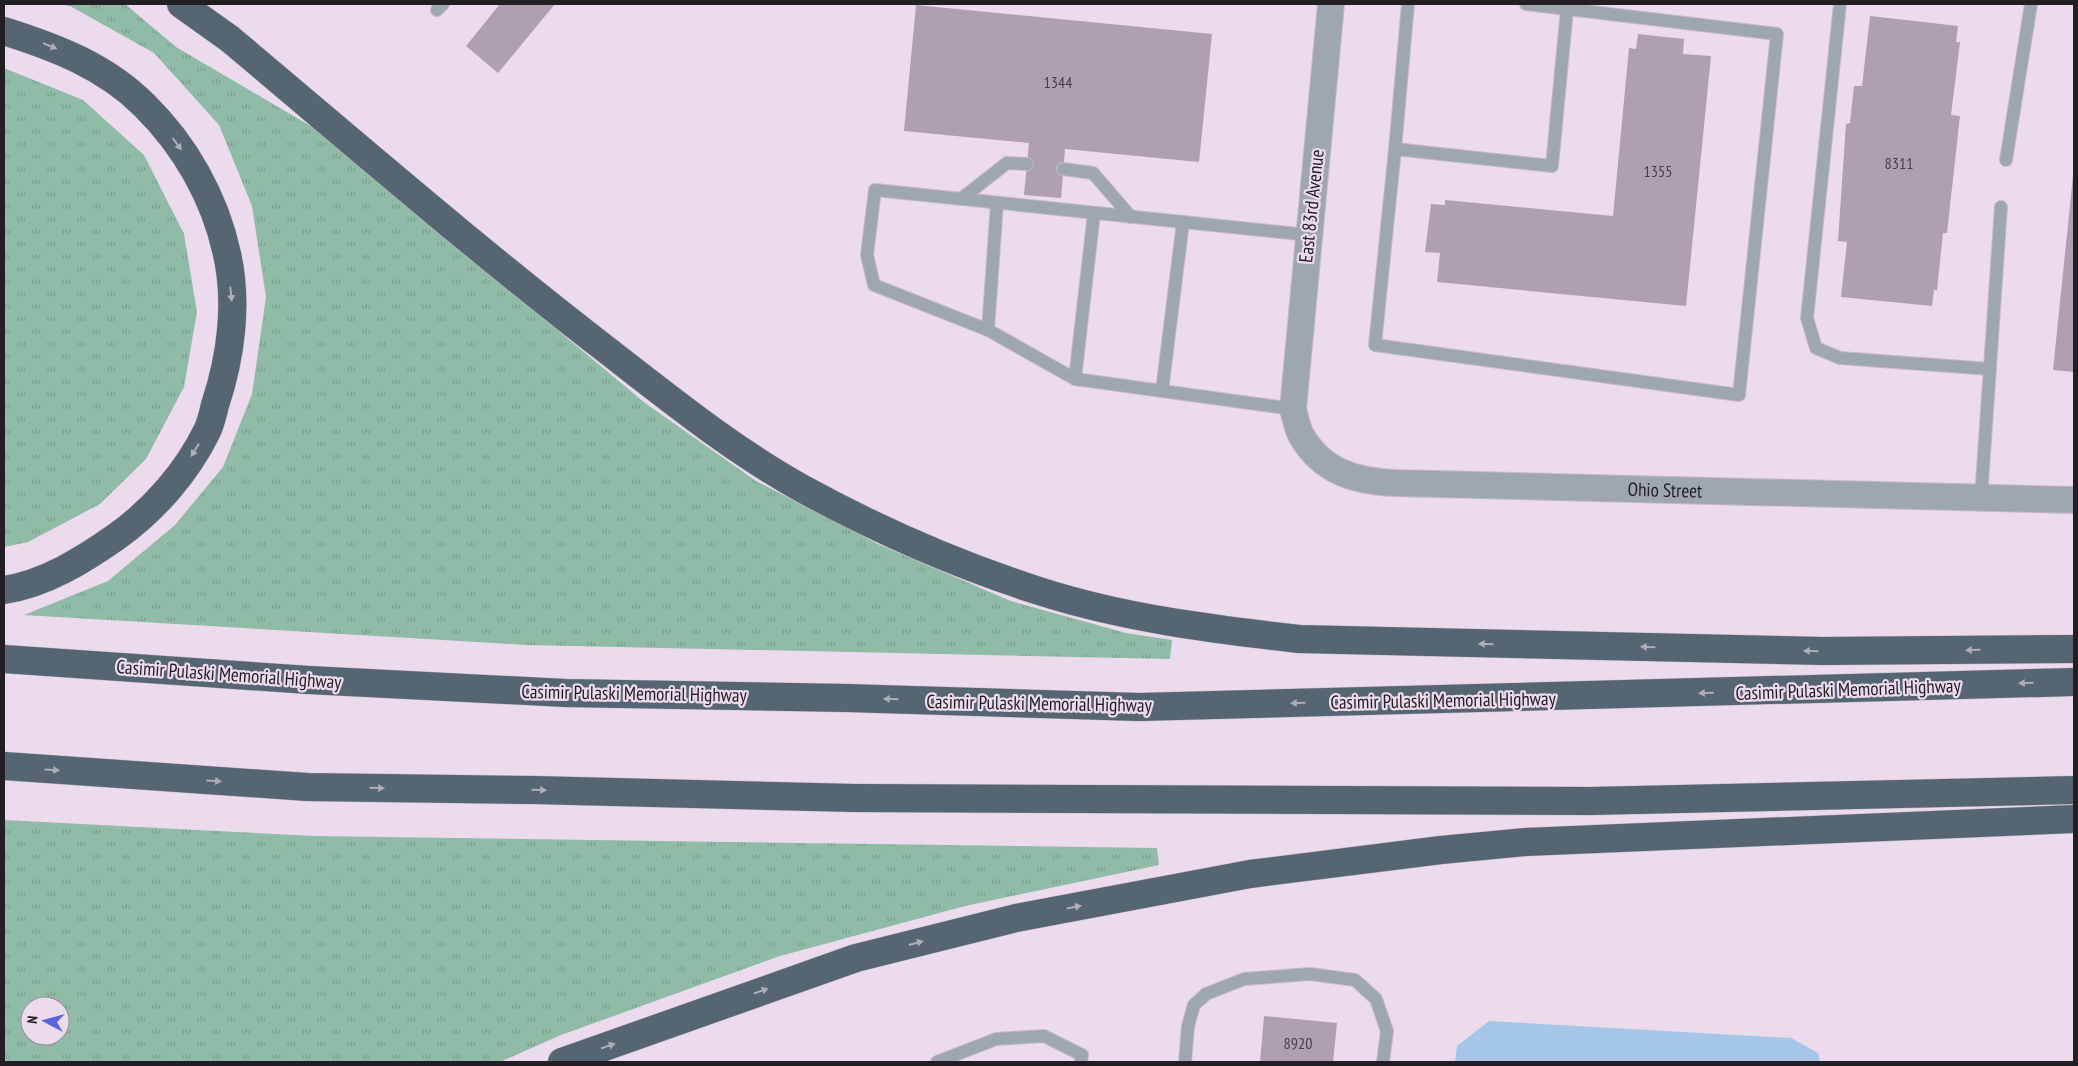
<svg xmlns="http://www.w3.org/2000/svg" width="2078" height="1066" font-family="'PT Sans Narrow',sans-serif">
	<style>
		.grass { fill: url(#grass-tufts); fill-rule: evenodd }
		.water { fill: #a5c6e7 }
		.building { fill: #afa0b0 }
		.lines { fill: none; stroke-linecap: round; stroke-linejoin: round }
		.service-casing { stroke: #c7b9c8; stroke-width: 14 }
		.minor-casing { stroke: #c7b9c8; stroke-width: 28 }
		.motorway-casing { stroke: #c7b9c8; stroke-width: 29 }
		.service { stroke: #9fa7ae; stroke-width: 12 }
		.minor { stroke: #9fa7ae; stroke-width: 26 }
		.motorway { stroke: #556572; stroke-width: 28 }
		.oneway { fill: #afacbb }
		.labels { text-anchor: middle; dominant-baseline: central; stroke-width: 4.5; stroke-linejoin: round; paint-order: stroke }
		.number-label { font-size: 16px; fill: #463e47 }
		.street-label { font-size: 19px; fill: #231d24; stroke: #ebdbec }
	</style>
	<defs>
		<pattern id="grass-tufts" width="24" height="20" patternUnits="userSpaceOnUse" patternTransform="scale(1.25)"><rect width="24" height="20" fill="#90bba7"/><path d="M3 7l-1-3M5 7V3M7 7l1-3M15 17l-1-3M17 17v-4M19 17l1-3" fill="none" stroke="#7ca090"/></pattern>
	</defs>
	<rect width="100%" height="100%" fill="#ebdbec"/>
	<g class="grass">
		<polygon points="59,4 125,4 176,47 319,131 645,403 756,481 878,544 1011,601 1126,633 1172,640 1170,659 527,645 24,615 108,581 175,525 223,467 252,394 266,297 252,206 219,125 154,53 70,6"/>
		<polygon points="4,68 83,100 144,155 184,234 197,312 184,387 146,459 100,504 28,542 4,547"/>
		<path d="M4,820l310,16 843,12 2,17 -194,41 -185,50 -219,79 -61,27h-496zM30,1006h30v30h-30z"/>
	</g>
	<polygon class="water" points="1489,1021 1791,1038 1818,1053 1820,1062 1455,1062 1457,1046"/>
	<g class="building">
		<polygon points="500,4 555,4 498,73 466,46"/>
		<polygon points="916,5 1212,34 1199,162 1065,149 1061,198 1024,195 1029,143 904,131"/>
		<polygon points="1870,16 1958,26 1956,42 1960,42 1951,115 1960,116 1947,233 1943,233 1937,290 1934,290 1932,306 1841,297 1847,242 1838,241 1846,124 1850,123 1854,86 1862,86"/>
		<polygon points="1638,34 1684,39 1683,54 1711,56 1686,306 1437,282 1440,253 1425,252 1431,204 1445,205 1445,200 1613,216 1629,48 1636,49"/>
		<polygon points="2073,176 2074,176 2074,372 2053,370"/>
		<polygon points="1264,1016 1337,1023 1333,1062 1260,1062"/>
	</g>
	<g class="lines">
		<defs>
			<g id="service">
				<polyline points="1408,4 1395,149 1375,345 1739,395 1777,34 1526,4"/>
				<polyline points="1840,4 1807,318 1816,348 1840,358 1990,369"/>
				<polyline points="437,10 443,4"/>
				<polyline points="1395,149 1552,166 1567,9"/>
				<polyline points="2006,160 2031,4"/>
				<polyline points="1063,169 1093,173 1131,217"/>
				<polyline points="961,199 1007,163 1027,164"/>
				<polyline points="988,330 997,203"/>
				<polyline points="1075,379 1094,213"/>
				<polyline points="1162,391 1183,222"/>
				<polyline points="1293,409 1075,379 988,330 874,285 867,255 875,190 1309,235"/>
				<polyline points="1981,498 2001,207"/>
				<polyline points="937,1062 996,1039 1044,1036 1082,1055 1081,1062"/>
				<polyline points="1185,1062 1188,1026 1194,1005 1206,994 1244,979 1310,974 1355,980 1376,999 1387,1031 1383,1062"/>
			</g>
			<g id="minor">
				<path id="s1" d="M1331,4l-38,405c2,8 4,18 8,26 21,37 54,46 93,48l680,17"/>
			</g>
			<g id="motorway">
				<path d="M181,4l49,35c125,105 248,212 378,312 63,49 125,99 195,138 75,41 155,76 236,102 84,27 172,38 260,48l524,12 251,-2"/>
				<path d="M4,31c51,16 101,35 140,74 41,40 71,93 83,149 11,49 4,103 -12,151 -2,8 -4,18 -8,26 -20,41 -53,79 -91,106 -33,23 -71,47 -112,53"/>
				<polyline points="4,659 309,680 565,693 847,698 1139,707 2074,682"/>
				<polyline points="4,766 307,787 534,790 854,798 1591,801 2074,790"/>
				<polyline points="562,1062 856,958 1016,918 1250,874 1441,850 1526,842 2074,819"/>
			</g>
		</defs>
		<use href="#service" class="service-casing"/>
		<use href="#minor" class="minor-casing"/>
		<use href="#motorway" class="motorway-casing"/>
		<use href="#service" class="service"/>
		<use href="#minor" class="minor"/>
		<use href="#motorway" class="motorway"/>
	</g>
	<defs><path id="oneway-solid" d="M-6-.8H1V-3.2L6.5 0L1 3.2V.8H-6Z" transform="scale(1.25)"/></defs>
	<g class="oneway">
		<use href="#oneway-solid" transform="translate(50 46) rotate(22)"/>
		<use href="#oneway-solid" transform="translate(177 144) rotate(54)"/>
		<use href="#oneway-solid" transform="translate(231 294) rotate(84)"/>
		<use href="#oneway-solid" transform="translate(195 450) rotate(122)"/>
		<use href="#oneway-solid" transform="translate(1486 644) rotate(-179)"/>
		<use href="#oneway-solid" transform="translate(1648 647) rotate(-179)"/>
		<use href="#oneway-solid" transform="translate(1973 650) rotate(179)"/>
		<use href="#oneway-solid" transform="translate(1811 651) rotate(-179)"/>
		<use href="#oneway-solid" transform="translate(2026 683) rotate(178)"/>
		<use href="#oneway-solid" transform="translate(1706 693) rotate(178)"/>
		<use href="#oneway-solid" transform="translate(891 699) rotate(-178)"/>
		<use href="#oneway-solid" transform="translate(1298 703) rotate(179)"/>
		<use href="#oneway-solid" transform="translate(52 770) rotate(4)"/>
		<use href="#oneway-solid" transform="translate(214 781) rotate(3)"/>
		<use href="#oneway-solid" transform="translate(377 788) rotate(1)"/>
		<use href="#oneway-solid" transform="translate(539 790) rotate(1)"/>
		<use href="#oneway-solid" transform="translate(1074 907) rotate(-11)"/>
		<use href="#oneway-solid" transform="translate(916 943) rotate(-15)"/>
		<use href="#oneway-solid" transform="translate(761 991) rotate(-19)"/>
		<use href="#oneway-solid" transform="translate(608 1046) rotate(-19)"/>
	</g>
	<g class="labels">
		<g class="number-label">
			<text x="1058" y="82">1344</text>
			<text x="1899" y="163">8311</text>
			<text x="1658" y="171">1355</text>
			<text x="1298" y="1043">8920</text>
		</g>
		<g class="street-label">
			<text transform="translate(1311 206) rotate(-84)">East 83rd Avenue</text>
			<text stroke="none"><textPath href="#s1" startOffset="815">Ohio Street</textPath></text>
			<text transform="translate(229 674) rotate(4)">Casimir Pulaski Memorial Highway</text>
			<text transform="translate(1848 689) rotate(-2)">Casimir Pulaski Memorial Highway</text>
			<text transform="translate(634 693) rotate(1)">Casimir Pulaski Memorial Highway</text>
			<text transform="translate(1443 700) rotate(-1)">Casimir Pulaski Memorial Highway</text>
			<text transform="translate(1039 703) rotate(1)">Casimir Pulaski Memorial Highway</text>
		</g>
	</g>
	<rect width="2078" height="1066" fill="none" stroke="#231d24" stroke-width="10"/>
	<g transform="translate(45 1021) rotate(276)"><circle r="24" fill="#ebdbec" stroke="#9b8f9c"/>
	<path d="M0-4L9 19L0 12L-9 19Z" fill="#5665db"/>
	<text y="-8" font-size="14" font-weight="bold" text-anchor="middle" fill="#231d24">N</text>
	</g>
</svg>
